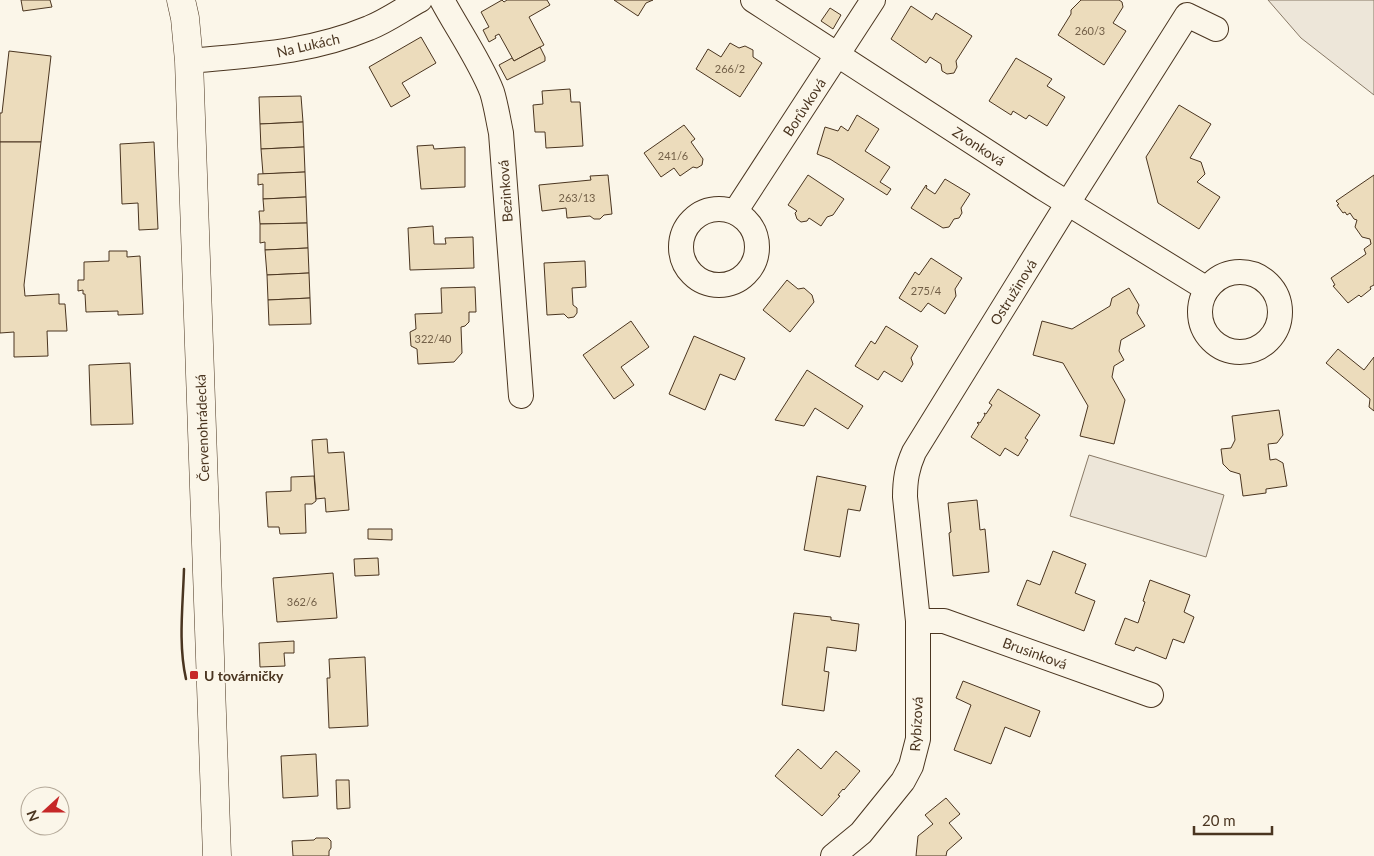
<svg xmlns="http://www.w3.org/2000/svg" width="1374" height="856" font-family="Lato,sans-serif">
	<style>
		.green { fill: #ede6d9; stroke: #887966 }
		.building { fill: #ecdcbc; stroke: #4a3520 }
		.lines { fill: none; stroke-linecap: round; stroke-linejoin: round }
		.street-casing { stroke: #4a3520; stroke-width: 26 }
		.secondary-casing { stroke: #4a3520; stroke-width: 29 }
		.street { stroke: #fbf6e9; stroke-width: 24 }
		.secondary { stroke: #fbf6e9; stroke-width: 28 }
		.wall { stroke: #4a3520; stroke-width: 2.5 }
		.poi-dot { fill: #c62828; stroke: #fbf6e9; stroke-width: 2 }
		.labels { text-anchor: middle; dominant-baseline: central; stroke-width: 4; stroke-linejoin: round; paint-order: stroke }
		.number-label { font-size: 11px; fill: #725f47 }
		.street-label { font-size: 14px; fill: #4a3520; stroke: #fbf6e9 }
		.poi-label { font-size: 14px; font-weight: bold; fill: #4a3520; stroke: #fbf6e9; text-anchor: start }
	</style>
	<rect width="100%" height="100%" fill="#fbf6e9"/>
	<g class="green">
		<polygon points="1268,0 1374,0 1374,95 1301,38"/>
		<polygon points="1089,455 1224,495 1206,557 1070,516"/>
	</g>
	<g class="building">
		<polygon points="21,0 50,0 52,7 23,11"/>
		<polygon points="502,0 504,2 507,0 547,0 550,5 529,17 544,45 514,61 499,34 495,36 496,38 489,42 483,30 489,27 481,12"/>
		<polygon points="614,0 653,0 646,3 638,16"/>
		<polygon points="1081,0 1119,0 1122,2 1123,7 1113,23 1126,31 1104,65 1058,35 1071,14 1071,10"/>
		<polygon points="911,6 932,20 936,13 972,36 956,61 957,67 954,73 947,74 942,71 941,64 930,57 926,63 891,39"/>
		<polygon points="830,8 841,15 833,29 821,21"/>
		<polygon points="421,37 436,63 402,83 410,96 391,107 369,67"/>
		<polygon points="730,43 739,48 745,46 753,50 753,57 762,63 740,97 696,69 708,49 721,57"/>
		<polygon points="540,47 545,57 545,61 507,80 499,65 512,58 514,61"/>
		<polygon points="9,51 51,56 41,142 0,142 0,113 2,113"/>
		<polygon points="1016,58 1052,79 1047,86 1065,97 1047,126 1029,115 1026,119 1013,111 1011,115 989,101"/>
		<polygon points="570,89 571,102 580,102 583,146 546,148 545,132 535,132 533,105 543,104 542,91"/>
		<polygon points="301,96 303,122 260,124 259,97"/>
		<polygon points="1179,105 1211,124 1190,158 1201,162 1205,174 1197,182 1220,197 1199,229 1158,203 1146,157"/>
		<polygon points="857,115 879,129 865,151 890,167 880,182 891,189 887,195 830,159 817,154 825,127 838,131 841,126 848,131"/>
		<polygon points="303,122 304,147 261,149 260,124"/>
		<polygon points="684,125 695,139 691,142 703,159 702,165 697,168 693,167 680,176 674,168 661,177 644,153"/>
		<polygon points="0,142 41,142 24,285 25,296 59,294 59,304 65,304 67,331 47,331 48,356 14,357 14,332 0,333"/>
		<polygon points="154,142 158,229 139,230 138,203 122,204 120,144"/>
		<polygon points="433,145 434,149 465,147 465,187 421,189 417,146"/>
		<polygon points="304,147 305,172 263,174 261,149"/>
		<polygon points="305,172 306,197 263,199 263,184 258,185 258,174"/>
		<polygon points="608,175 612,214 604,215 600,219 594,219 590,216 567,218 566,208 542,211 539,185 591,180 590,176"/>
		<polygon points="808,175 844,199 833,215 827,217 821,226 809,218 807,221 801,222 797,219 795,213 797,211 788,205"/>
		<polygon points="1374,175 1374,285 1370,287 1371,289 1361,297 1359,295 1348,303 1333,286 1335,285 1331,278 1366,254 1364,249 1371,244 1370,239 1362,237 1355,227 1357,220 1354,219 1350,213 1347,215 1345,212 1343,213 1337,205 1339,204 1336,201"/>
		<polygon points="945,179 970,194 961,208 962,213 959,218 954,219 949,227 943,228 911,208 926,185 927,186 926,188 935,194"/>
		<polygon points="306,197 307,223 260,224 259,211 264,211 263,199"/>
		<polygon points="307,223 308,248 265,250 265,242 260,243 260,224"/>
		<polygon points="433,226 434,244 446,244 445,238 473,237 474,268 410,270 408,228"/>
		<polygon points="308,248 309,273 267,275 265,250"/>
		<polygon points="109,251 127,251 127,257 140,256 143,314 118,315 118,311 86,312 85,294 83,294 83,290 78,291 78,280 84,280 84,262 109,261"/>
		<polygon points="931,258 962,278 955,289 956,296 945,314 928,303 921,312 899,298 915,272 919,275"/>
		<polygon points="585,261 586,287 572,288 573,305 577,308 577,313 574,317 568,318 564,314 547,315 544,263"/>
		<polygon points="309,273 310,298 268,300 267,275"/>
		<polygon points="787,280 798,289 804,288 812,295 814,302 790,332 763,310"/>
		<polygon points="475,287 476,312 469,312 469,322 465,326 461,327 462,353 454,362 418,364 417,349 411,346 410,332 416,329 415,314 442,313 441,288"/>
		<polygon points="1129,288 1139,305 1137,313 1145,326 1121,340 1119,351 1124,360 1114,366 1112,377 1125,400 1114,444 1080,436 1088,406 1063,363 1033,355 1042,321 1072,329 1110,306 1112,298"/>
		<polygon points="310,298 311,324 269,325 268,300"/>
		<polygon points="631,321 649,347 621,367 634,385 614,399 583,355"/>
		<polygon points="886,326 918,346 911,358 913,364 902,382 884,371 878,380 855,366 871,341 875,344"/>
		<polygon points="694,336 745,358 735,380 720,374 705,410 669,394"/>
		<polygon points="1338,349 1364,370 1374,357 1374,411 1369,407 1370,399 1326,363"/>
		<polygon points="130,363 133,424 91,425 89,365"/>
		<polygon points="807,370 863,406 848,429 815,408 804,426 775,420"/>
		<polygon points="998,389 1040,415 1025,438 1028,440 1018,456 1005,448 1000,456 971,437 979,424 977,423 978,422 980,423 985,415 984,413 986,414 992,405 989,403"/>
		<polygon points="1279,410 1283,435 1277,443 1268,444 1270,460 1276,459 1283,463 1287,486 1266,489 1266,493 1243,496 1240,474 1230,471 1223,464 1221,449 1231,448 1235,440 1232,416"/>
		<polygon points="327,439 328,453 344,452 349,510 326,512 325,498 316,499 312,440"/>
		<polygon points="314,476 316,501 312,504 305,504 306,533 280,534 279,527 268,527 266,492 291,491 291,477"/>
		<polygon points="817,476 866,486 860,511 848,509 840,557 804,550"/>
		<polygon points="977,500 980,530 985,529 989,572 953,576 949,533 951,532 948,503"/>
		<polygon points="368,529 392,529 392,540 368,539"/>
		<polygon points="1053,551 1086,564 1075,593 1095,601 1084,631 1017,605 1027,580 1040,585"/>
		<polygon points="378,558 379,575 355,576 354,559"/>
		<polygon points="333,573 337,618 277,622 273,578"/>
		<polygon points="1150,580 1190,595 1184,612 1194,617 1184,643 1173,639 1166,659 1136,647 1134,651 1115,644 1125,618 1138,623 1145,602 1143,601"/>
		<polygon points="794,613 831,617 831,620 859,624 856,651 827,647 824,671 829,672 824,711 782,705"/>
		<polygon points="294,641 294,653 284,653 285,666 260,667 259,643"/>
		<polygon points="365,657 368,726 329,728 327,678 330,678 329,659"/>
		<polygon points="963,681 1040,711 1030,737 1005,727 991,764 954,750 971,705 956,698"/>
		<polygon points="798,749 821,769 836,751 860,771 844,790 843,789 838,795 840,796 822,816 775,776"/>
		<polygon points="316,754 318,796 283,798 281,756"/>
		<polygon points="336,780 349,780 350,808 337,809"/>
		<polygon points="946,798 960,814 949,823 962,838 947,851 946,856 916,856 918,836 933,824 925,815"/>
		<polygon points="316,838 328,838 331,841 331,848 329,851 329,856 293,856 292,841 314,840"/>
	</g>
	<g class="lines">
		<defs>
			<g id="street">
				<path d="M442,0c15,28 39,63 50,92 4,13 6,27 9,41l20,263"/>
				<polyline points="753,0 1043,188 1207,289"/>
				<path d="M189,61c63,-6 120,-8 180,-33 18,-7 34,-19 51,-28"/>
				<circle cx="719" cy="247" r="38"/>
				<polyline points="735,212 873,0"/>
				<circle cx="1240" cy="312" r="40"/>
				<polyline points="918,621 944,621 1151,695"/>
				<path d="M833,856l28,-23 42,-52 8,-15 7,-27v-118l-13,-124c0,-17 2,-29 9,-45l154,-249 119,-188 29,14"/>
			</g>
			<polyline id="secondary" points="181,0 185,18 189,61 217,856"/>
		</defs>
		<use href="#street" class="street-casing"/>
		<use href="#secondary" class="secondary-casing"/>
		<use href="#street" class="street"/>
		<use href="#secondary" class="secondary"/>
		<path class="wall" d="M184,569c-1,35 -6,75 2,110"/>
	</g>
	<rect class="poi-dot" x="189" y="670" width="10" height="10" rx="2.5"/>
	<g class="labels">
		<g class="number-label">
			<text x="1090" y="30">260/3</text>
			<text x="730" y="68">266/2</text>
			<text x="673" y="155">241/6</text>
			<text x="577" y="197">263/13</text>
			<text x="926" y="290">275/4</text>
			<text x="433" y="338">322/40</text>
			<text x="302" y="601">362/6</text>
		</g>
		<g class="street-label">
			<text transform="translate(308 45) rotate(-13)">Na Lukách</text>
			<text transform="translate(804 107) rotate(-57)">Borůvková</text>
			<text transform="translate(979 146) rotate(33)">Zvonková</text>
			<text transform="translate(505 191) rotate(-94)">Bezinková</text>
			<text transform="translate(1013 292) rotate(-58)">Ostružinová</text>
			<text transform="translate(202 428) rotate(-92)">Červenohrádecká</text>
			<text transform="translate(1035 653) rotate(20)">Brusinková</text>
			<text transform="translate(916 724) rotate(-87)">Rybízová</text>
		</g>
		<g class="poi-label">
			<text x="204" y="675">U továrničky</text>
		</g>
	</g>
	<g transform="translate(45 811) rotate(249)"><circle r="24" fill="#fbf6e9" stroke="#b4a999"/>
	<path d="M0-4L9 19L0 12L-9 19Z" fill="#c62828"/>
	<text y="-8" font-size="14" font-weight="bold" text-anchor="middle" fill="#4a3520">N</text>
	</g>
	<path d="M1194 826v8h78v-8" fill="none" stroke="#4a3520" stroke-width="2.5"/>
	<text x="1202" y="826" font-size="15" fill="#4a3520" stroke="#fbf6e9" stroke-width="4" paint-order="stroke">20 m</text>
</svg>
